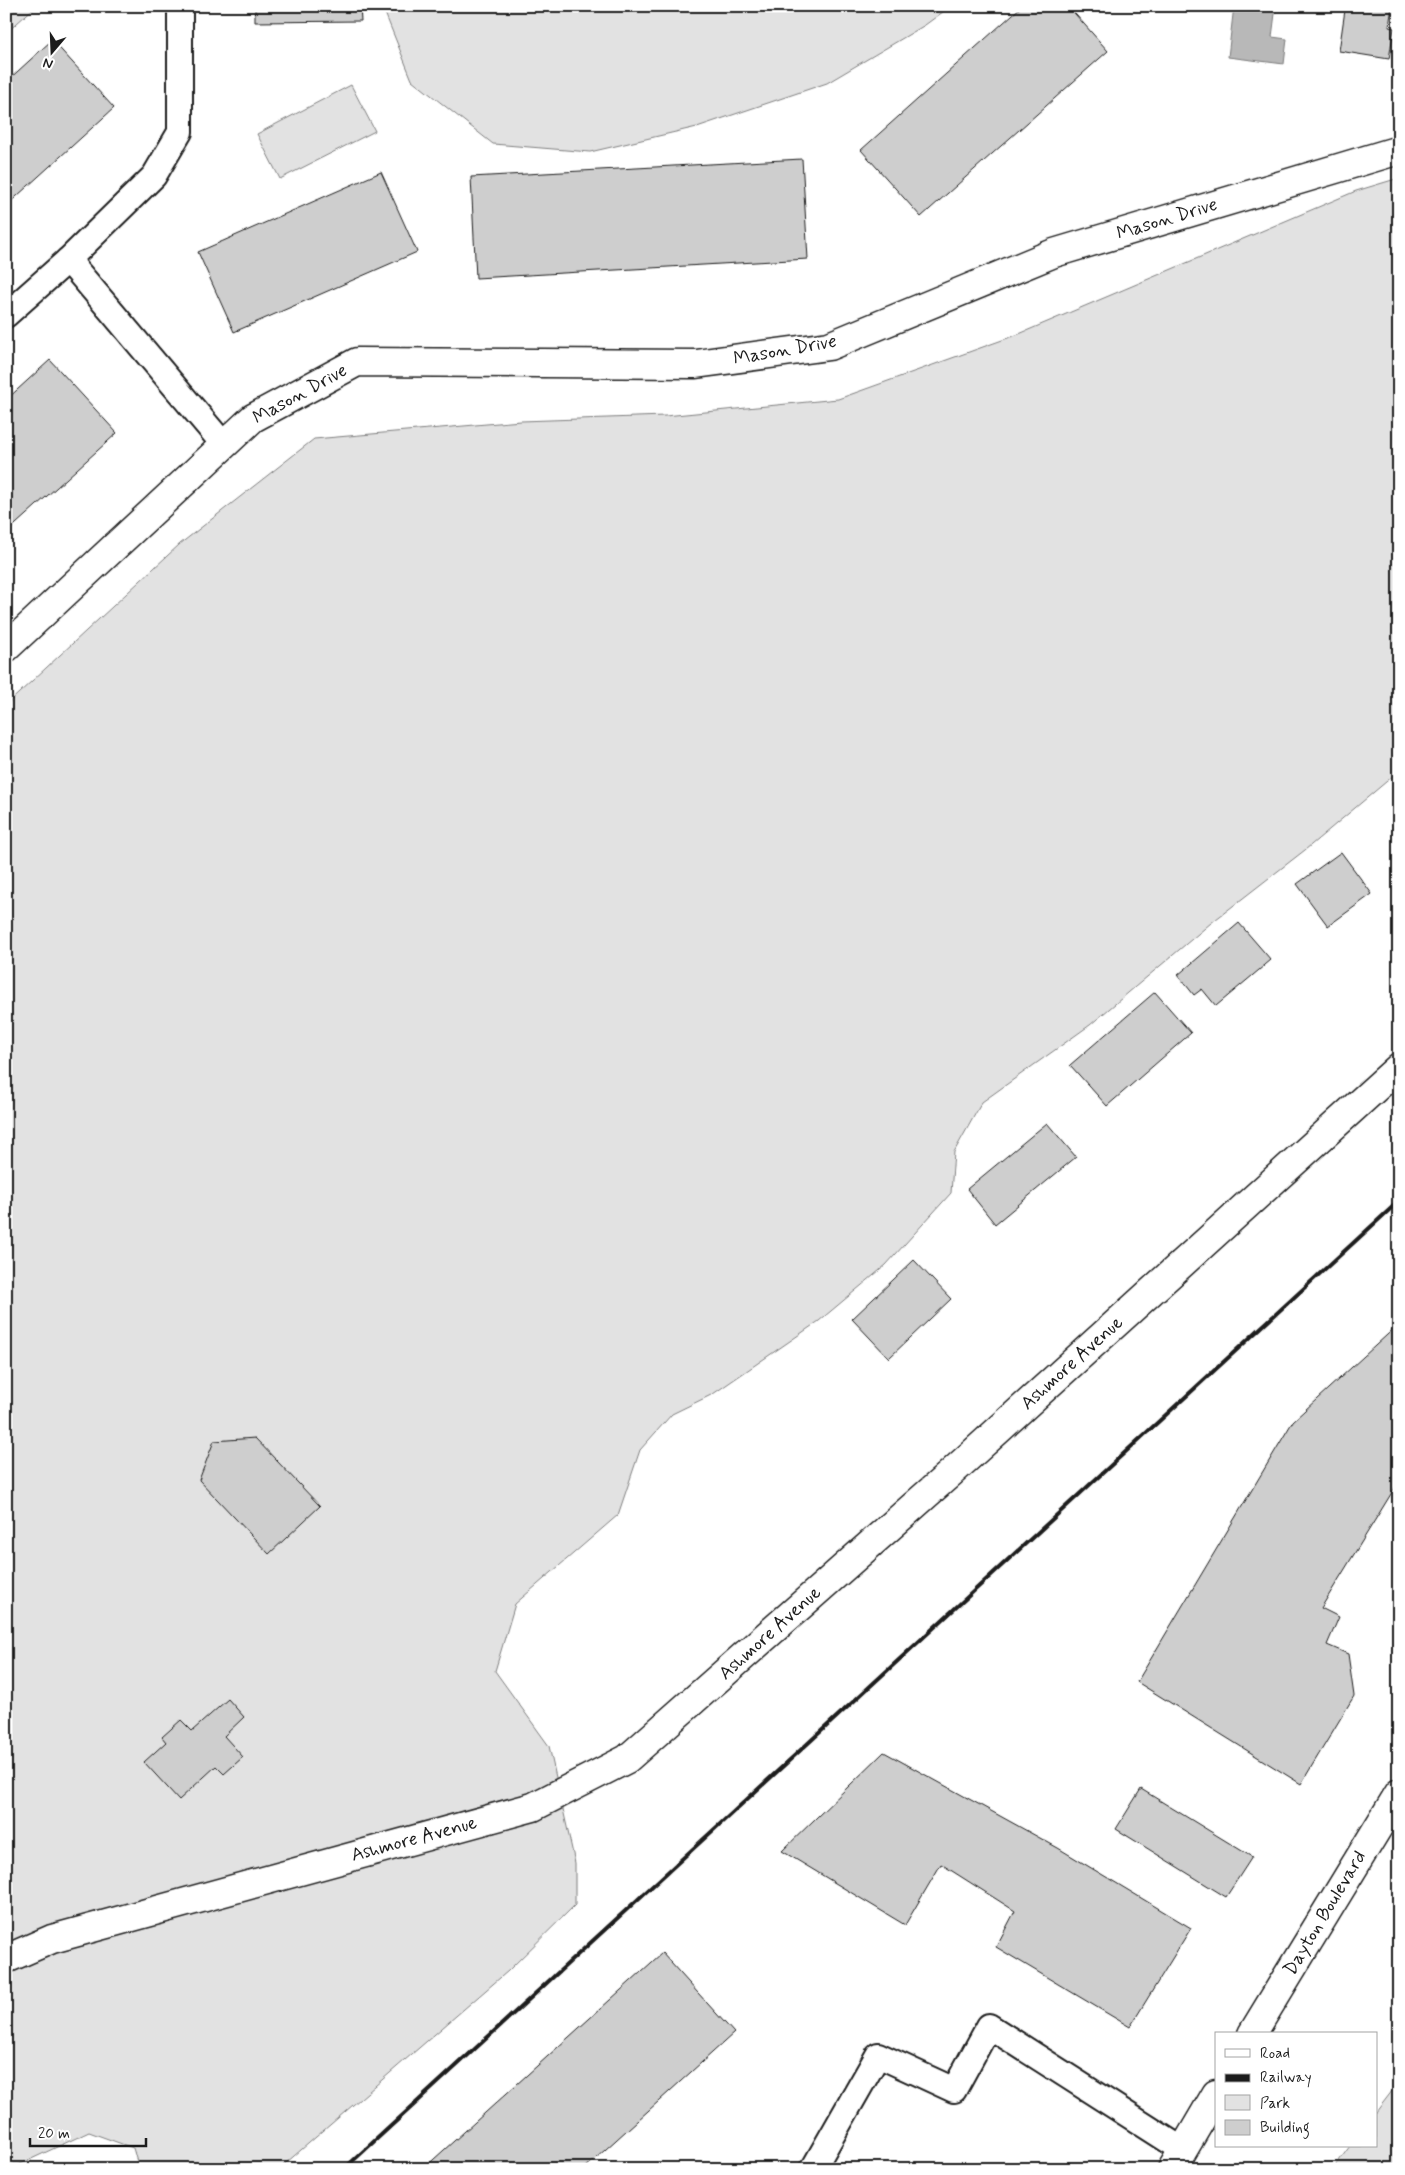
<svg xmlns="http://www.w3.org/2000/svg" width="1405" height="2175" font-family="Mynerve,sans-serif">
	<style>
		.green { fill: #e2e2e2; stroke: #7f7f7f }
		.water { fill: #b8b8b8; stroke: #7a7a7a }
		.building { fill: #cecece; stroke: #1c1c1c }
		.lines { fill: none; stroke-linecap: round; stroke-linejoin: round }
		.service-casing { stroke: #1c1c1c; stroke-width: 28 }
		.minor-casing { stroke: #1c1c1c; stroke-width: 31 }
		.secondary-casing { stroke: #1c1c1c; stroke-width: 31 }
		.service { stroke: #fff; stroke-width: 24 }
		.minor { stroke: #fff; stroke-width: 28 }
		.secondary { stroke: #fff; stroke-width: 28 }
		.rail { stroke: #1c1c1c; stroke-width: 4 }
		.labels { text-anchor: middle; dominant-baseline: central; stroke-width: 5; stroke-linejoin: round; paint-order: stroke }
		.street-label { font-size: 19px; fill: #1c1c1c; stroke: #fff }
	</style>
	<rect width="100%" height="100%" fill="#fff"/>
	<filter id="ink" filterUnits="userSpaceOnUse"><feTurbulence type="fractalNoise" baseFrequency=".02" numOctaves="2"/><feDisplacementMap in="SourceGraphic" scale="10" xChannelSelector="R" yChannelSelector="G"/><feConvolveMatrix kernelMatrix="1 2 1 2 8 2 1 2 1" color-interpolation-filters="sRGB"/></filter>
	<g filter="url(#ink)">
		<g class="green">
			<polygon points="6,6 36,6 6,33"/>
			<polygon points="385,6 951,6 925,25 827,83 697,127 590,152 493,144 412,80 385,13"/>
			<polygon points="351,85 375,131 280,179 257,134"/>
			<polygon points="1399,178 1399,771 1305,850 1211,923 1090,1025 982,1102 954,1152 951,1193 886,1265 819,1321 713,1394 672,1414 640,1450 618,1515 515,1604 495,1671 549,1746 575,1863 575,1905 508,1971 279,2169 139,2169 133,2148 89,2132 10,2169 6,2169 6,705 180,544 314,439 521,421 665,416 838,399 1019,334 1356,191"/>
			<polygon points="1399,2082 1399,2169 1333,2169 1350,2146 1376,2146 1376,2112"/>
		</g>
		<polygon class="water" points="1234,6 1276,6 1272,37 1287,39 1284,64 1228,57"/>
		<g class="building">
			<polygon points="255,6 360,6 361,21 255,22"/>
			<polygon points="1022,6 1068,6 1108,51 921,217 861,150"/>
			<polygon points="1322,6 1392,6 1389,27 1394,28 1389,59 1339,51 1345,10"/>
			<polygon points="52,40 114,108 6,206 6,82"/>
			<polygon points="802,159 808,259 476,278 471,177"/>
			<polygon points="381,172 417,252 234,332 198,252"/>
			<polygon points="50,360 117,433 6,533 6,400"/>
			<polygon points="1341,852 1372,894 1328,926 1297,884"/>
			<polygon points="1239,923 1271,960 1216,1006 1202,989 1194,995 1178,975"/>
			<polygon points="1155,992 1191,1033 1107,1106 1070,1065"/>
			<polygon points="1047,1123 1076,1157 995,1224 967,1189"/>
			<polygon points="914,1260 951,1299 889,1358 852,1319"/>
			<polygon points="1399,1324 1399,1481 1321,1608 1339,1617 1327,1645 1348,1654 1354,1696 1301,1784 1137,1682 1293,1421"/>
			<polygon points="255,1438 320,1506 269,1554 199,1480 214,1441"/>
			<polygon points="228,1699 244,1717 224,1736 243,1757 224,1774 216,1766 179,1800 144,1762 166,1742 162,1737 181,1720 192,1731"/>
			<polygon points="884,1752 1058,1848 1191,1928 1130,2027 996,1947 1015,1911 941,1864 905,1925 782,1851"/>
			<polygon points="1141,1789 1252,1857 1226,1897 1116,1829"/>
			<polygon points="662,1953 734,2033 584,2169 423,2169"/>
		</g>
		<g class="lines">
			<defs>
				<g id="service">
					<polyline points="68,260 224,445"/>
					<polyline points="6,315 68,260 154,176 180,132 180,6"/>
					<polyline points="813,2169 878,2055 954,2090 989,2026 1183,2150"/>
				</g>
				<g id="minor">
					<polyline points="6,648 253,418 357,362 696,364 829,346 1054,253 1399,150"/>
					<polyline points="6,1959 52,1939 533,1807 627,1759 952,1472 1399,1067"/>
				</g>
				<g id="secondary">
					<polyline points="1252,2034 1399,1793"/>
					<polyline points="1172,2169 1216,2094"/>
				</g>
			</defs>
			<use href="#service" class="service-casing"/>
			<use href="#minor" class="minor-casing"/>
			<use href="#secondary" class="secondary-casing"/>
			<use href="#service" class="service"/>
			<use href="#minor" class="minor"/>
			<use href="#secondary" class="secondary"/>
			<polyline class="rail" points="344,2169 1399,1201"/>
		</g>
	</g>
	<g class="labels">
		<g class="street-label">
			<text transform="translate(1167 219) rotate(-17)">Mason Drive</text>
			<text transform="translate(785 350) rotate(-10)">Mason Drive</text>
			<text transform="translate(300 394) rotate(-29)">Mason Drive</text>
			<text transform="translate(1072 1363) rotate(-42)">Ashmore Avenue</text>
			<text transform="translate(770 1633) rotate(-42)">Ashmore Avenue</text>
			<text transform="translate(414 1839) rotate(-15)">Ashmore Avenue</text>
			<text transform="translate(1325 1913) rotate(-59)">Dayton Boulevard</text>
		</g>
	</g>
	<rect width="1405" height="2175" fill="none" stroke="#fff" stroke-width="25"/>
	<rect x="12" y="12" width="1380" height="2150" fill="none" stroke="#1c1c1c" stroke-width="2" filter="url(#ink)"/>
	<rect x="1215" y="2032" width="162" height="115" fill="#ffffff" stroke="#a4a4a4"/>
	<rect x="1225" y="2049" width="25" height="8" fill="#ffffff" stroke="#a4a4a4"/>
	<text x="1260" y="2058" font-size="15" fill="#1c1c1c">Road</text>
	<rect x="1225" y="2074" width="25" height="8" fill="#1c1c1c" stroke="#a4a4a4"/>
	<text x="1260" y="2082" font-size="15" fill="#1c1c1c">Railway</text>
	<rect x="1225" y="2095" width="25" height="15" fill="#e2e2e2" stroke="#a4a4a4"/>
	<text x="1260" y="2108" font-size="15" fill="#1c1c1c">Park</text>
	<rect x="1225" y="2120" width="25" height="15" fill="#cecece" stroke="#a4a4a4"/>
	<text x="1260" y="2132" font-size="15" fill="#1c1c1c">Building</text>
	<g transform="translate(52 52) rotate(199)" stroke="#ffffff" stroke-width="4" paint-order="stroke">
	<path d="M0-4L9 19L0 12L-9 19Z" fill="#1c1c1c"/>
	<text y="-8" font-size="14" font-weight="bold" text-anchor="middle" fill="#1c1c1c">N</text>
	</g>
	<path d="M30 2138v8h116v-8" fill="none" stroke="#1c1c1c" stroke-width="2.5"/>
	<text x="38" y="2138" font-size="15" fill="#1c1c1c" stroke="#ffffff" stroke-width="4" paint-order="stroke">20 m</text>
</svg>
